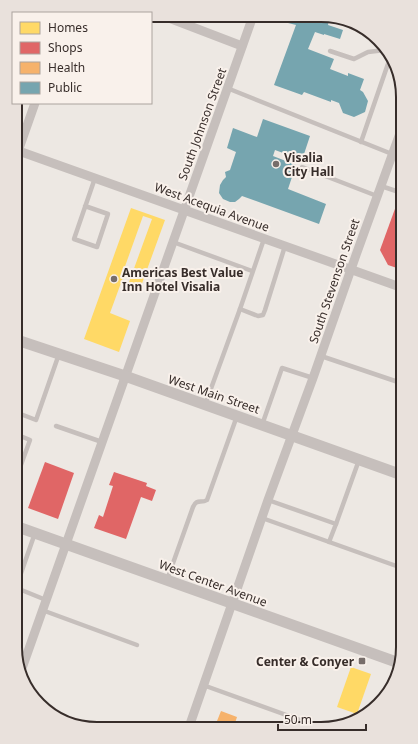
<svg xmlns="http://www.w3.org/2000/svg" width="418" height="744" font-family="'Noto Sans',sans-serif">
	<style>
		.homes { fill: #ffd966 }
		.shops { fill: #e06666 }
		.health { fill: #f6b26b }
		.public { fill: #76a5af }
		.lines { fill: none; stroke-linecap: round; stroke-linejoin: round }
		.service { stroke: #c6bfbc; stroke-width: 4.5 }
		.minor { stroke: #c6bfbc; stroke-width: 9 }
		.tertiary { stroke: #c6bfbc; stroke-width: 11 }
		.poi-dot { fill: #776e6b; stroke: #f9f1eb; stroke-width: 1.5 }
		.labels { text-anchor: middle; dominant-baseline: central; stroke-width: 4; stroke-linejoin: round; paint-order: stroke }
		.street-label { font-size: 12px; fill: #372d2a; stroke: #f9f1eb }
		.poi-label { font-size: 12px; font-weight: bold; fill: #372d2a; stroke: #f9f1eb; text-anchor: start }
		.rim { fill: none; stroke: #372d2a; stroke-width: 2 }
	</style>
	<rect width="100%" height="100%" fill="#ede8e3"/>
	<g class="homes">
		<polygon points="131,208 165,220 140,289 128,285 152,219 143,216 123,272 125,272 110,313 130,321 119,352 84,339"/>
		<polygon points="351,667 371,674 357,714 337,707"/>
	</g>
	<g class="shops">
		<polygon points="396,206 400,208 400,269 388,265 380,250"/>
		<polygon points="45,462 74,473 58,519 28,508"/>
		<polygon points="114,472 147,483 146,486 156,490 152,501 141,497 126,539 94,528 99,515 103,517 113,486 109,485"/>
	</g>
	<polygon class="health" points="221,711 237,717 234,726 215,726"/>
	<g class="public">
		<polygon points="291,16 330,16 328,25 343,30 340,39 324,34 324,35 315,32 308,49 334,59 330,69 348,76 348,73 364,79 360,90 363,92 368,101 365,112 354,117 343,113 339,103 331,100 331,102 304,92 302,95 274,85 296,25 288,23"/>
		<polygon points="263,119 310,136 302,160 275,150 273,156 296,165 288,189 326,204 319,224 242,196 239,199 235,202 230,202 223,199 219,193 220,185 223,180 226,177 225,172 230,170 236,152 227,148 233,128 257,137"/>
	</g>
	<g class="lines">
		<g class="service">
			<polyline points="330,51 354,59 368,52 385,50"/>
			<polyline points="227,88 392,154"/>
			<polyline points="361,142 390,58"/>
			<polyline points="302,167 377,196"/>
			<polyline points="381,186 399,192"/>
			<polyline points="85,206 108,214 97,247 74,239 95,178"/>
			<polyline points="173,242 252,271"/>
			<polyline points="240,309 258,316 263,315 265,310 285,246"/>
			<polyline points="321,356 401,383"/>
			<polyline points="205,405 240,309 264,239"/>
			<polyline points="18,413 36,420 59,354"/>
			<polyline points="262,425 282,368 313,378"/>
			<polyline points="56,426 102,442"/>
			<polyline points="18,435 30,440 18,473"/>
			<polyline points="268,500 336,524 329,542"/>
			<polyline points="262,518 402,568"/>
			<polyline points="336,524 359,460"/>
			<polyline points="19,579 35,533"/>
			<path d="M167,580l26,-73c4,-9 8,-3 14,-7l30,-84"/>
			<polyline points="19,589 46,600"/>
			<polyline points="42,610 137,645"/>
			<polyline points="203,685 314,725"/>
		</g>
		<g class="minor">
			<polyline points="161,15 242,46"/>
			<polyline points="16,150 400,287"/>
			<polyline points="16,157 35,103"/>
			<polyline points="398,665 403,650"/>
			<polyline points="20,674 253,16"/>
			<polyline points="189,727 268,500 313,378 356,255 399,136"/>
		</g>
		<g class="tertiary">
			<polyline points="17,340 125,376 402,475"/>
			<polyline points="18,527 399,663"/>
		</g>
	</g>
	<g class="poi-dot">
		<circle cx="276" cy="164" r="4"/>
		<circle cx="114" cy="279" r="4"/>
		<rect x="358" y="657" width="8" height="8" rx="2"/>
	</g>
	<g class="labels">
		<g class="street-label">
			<text transform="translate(202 124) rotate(-70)">South Johnson Street</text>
			<text transform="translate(212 207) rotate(20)">West Acequia Avenue</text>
			<text transform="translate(334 281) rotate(-71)">South Stevenson Street</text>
			<text transform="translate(214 394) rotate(19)">West Main Street</text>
			<text transform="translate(213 583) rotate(20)">West Center Avenue</text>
		</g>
		<g class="poi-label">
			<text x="284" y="157">Visalia<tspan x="284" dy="14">City Hall</tspan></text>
			<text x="122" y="272">Americas Best Value<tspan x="122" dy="14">Inn Hotel Visalia</tspan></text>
			<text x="354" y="661" text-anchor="end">Center &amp; Conyer</text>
		</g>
	</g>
	<path d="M0 0H418V744H0ZM97 22H321A75 75 0 0 1 396 97V647A75 75 0 0 1 321 722H97A75 75 0 0 1 22 647V97A75 75 0 0 1 97 22Z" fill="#e9e1dc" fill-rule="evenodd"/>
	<path class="rim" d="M97 22H321A75 75 0 0 1 396 97V647A75 75 0 0 1 321 722H97A75 75 0 0 1 22 647V97A75 75 0 0 1 97 22Z"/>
	<rect x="12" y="12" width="140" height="92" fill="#f9f1eb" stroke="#aba39e"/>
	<rect x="20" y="22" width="20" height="12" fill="#ffd966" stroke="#aba39e"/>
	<text x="48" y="32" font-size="12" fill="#372d2a">Homes</text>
	<rect x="20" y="42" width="20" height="12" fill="#e06666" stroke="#aba39e"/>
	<text x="48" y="52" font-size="12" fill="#372d2a">Shops</text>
	<rect x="20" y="62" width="20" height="12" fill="#f6b26b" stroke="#aba39e"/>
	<text x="48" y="72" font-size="12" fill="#372d2a">Health</text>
	<rect x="20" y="82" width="20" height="12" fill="#76a5af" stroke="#aba39e"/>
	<text x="48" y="92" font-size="12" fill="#372d2a">Public</text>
	<path d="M278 724v6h88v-6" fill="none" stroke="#372d2a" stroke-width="2"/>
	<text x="284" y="724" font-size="12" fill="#372d2a" stroke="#f9f1eb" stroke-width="3" paint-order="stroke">50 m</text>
</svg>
